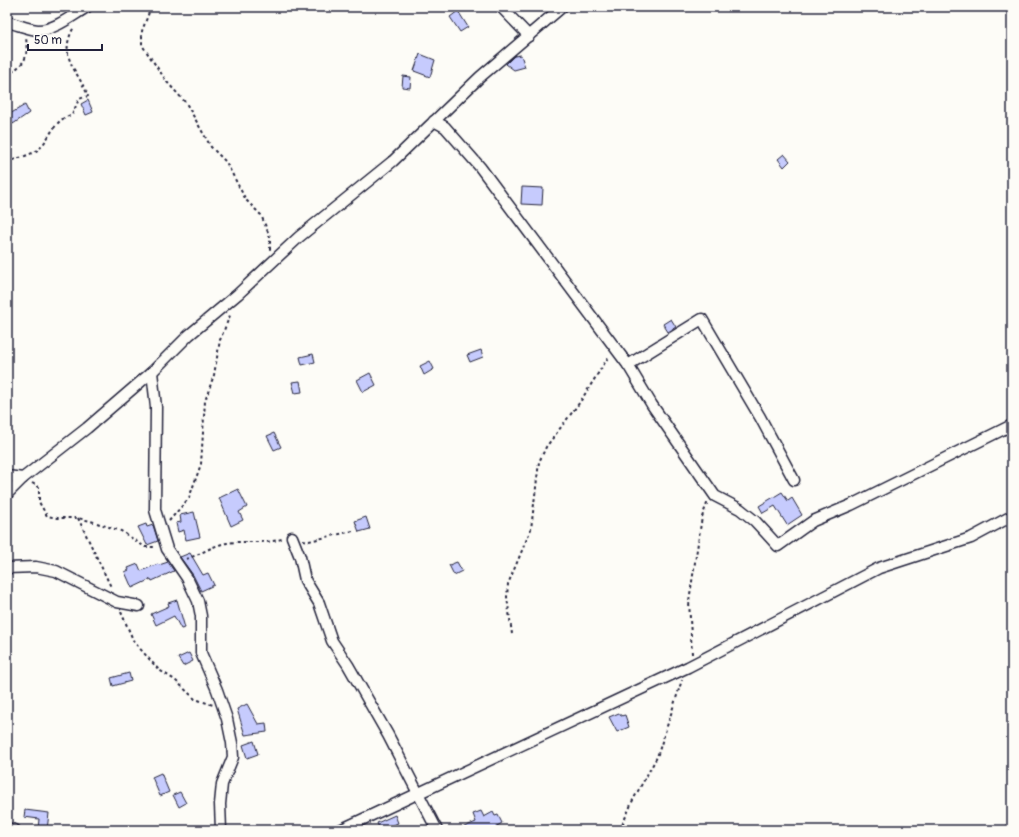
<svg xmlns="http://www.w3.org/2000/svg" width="1019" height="837" font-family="Pangolin,sans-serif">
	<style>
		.building { fill: #c6cbfd; stroke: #22223b }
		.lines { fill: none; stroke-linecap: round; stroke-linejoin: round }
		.street-casing { stroke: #22223b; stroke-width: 13 }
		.path { stroke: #22223b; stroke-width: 2; stroke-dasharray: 3 3; stroke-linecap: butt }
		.street { stroke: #fdfcf7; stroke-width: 10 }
	</style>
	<rect width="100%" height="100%" fill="#fdfcf7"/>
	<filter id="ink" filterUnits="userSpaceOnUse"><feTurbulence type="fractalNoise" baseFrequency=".025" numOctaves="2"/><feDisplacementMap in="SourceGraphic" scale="8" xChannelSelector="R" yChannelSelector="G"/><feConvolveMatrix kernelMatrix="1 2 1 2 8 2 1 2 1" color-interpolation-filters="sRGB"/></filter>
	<g filter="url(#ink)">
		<g class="building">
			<polygon points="458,11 468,27 460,32 450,17"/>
			<polygon points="420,54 435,60 430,77 414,71"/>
			<polygon points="521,55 525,67 514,70 506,64 514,56"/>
			<polygon points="403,76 411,77 410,88 402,87"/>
			<polygon points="88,100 93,112 86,115 81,104"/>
			<polygon points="25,105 29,113 13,124 8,115"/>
			<polygon points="784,154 790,161 784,167 778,159"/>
			<polygon points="522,187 543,188 542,205 521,204"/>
			<polygon points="671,319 676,327 668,332 663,324"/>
			<polygon points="481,350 483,357 470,362 467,355"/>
			<polygon points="313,354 315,362 302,365 300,357"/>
			<polygon points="430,361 434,369 424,375 420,366"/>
			<polygon points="370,373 376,385 363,392 357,380"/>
			<polygon points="300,381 302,392 295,393 292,382"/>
			<polygon points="274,433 281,447 274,450 267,436"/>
			<polygon points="238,489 247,507 239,512 243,520 231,526 219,498"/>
			<polygon points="782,492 788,501 792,498 802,515 787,525 775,506 763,513 759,506"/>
			<polygon points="194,512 200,537 186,540 184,530 178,532 176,523 181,522 180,515"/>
			<polygon points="366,517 370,529 359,532 355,521"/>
			<polygon points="146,524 147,527 153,525 158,541 147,545 138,527"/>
			<polygon points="190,553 203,575 208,573 214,585 201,591 193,575 180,557"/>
			<polygon points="168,562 174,571 152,581 151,579 132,588 125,572 129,570 128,568 138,564 141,571 158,564 159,565"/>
			<polygon points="457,562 462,571 454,575 449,565"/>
			<polygon points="177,600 185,628 181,629 174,616 156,625 151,614 169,606 168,603"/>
			<polygon points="189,653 193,661 183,666 178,658"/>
			<polygon points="129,673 131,681 113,686 111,678"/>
			<polygon points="247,704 258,724 266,723 267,732 245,735 237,709"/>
			<polygon points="619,713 621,716 625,715 629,727 617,732 609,717"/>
			<polygon points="254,741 258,754 247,758 243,745"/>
			<polygon points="161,773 169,792 160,796 152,777"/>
			<polygon points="180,792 186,803 179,807 173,795"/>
			<polygon points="25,810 49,813 47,830 38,829 39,819 24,817"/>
			<polygon points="481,811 484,817 493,812 495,816 498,815 502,823 497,826 498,830 457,830 476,822 473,814"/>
			<polygon points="395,815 398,823 380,830 377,823"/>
		</g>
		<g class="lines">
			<defs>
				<g id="street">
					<polyline points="501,7 529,36"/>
					<path d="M7,22c10,2 20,7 31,8 17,0 35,-15 49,-23"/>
					<polyline points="434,121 445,127 480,167 628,365 652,405 715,496 740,509 755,521 778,546 813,521 851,505 1012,425"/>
					<polyline points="628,365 702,319 760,417 794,480"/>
					<polyline points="152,372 156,407 155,510 167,549 187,578 198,601 201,616 201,653 217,690 227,719 232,743 233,757 222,784 220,804 221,830"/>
					<polyline points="7,476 23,478"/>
					<polyline points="7,494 23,478 87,428 152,372 189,335 238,294 299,237 393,161 480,77 562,7"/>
					<polyline points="292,537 300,557 305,580 319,603 332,641 348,665 388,735 437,830"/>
					<polyline points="7,568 36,567 56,571 117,602 139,606"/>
					<polyline points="7,828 15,830"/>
					<polyline points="340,830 688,667 879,568 971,538 1012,516"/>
				</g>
			</defs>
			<use href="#street" class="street-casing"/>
			<g class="path">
				<polyline points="151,7 142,31 142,45 167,82 186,103 211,147 226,162 246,200 261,215 270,237 270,251"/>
				<path d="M7,76c19,-15 21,-15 19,-40"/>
				<path d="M7,162c8,-3 29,-8 34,-15 10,-12 15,-29 31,-32l7,-16 9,-3c-10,-26 -31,-39 -14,-69"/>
				<polyline points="32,483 39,487 39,502 47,516 57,518 78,518 94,522 121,531 145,547 156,547"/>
				<polyline points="78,518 111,587"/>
				<polyline points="169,521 189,498 201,464 205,401 214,375 220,340 231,313"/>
				<polyline points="303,540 309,541 353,531"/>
				<path d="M186,559c14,-4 27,-14 41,-16 18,-3 40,2 57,-5"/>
				<polyline points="121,612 134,642 159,670 175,680 195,699 213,705"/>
				<polyline points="512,634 507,597 508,584 531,529 539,462 546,447 580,402 609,356"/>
				<polyline points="692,654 689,601 702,517 708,501"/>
				<polyline points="620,830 633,800 657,757 682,680"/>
			</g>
			<use href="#street" class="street"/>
		</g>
	</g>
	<rect width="1019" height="837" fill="none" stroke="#fdfcf7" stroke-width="24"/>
	<rect x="12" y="12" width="995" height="813" fill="none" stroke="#22223b" stroke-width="1.5" filter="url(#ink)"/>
	<path d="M28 44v6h74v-6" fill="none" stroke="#22223b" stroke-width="2"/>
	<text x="34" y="44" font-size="12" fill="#22223b" stroke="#fdfcf7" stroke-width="3" paint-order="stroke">50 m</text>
</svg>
